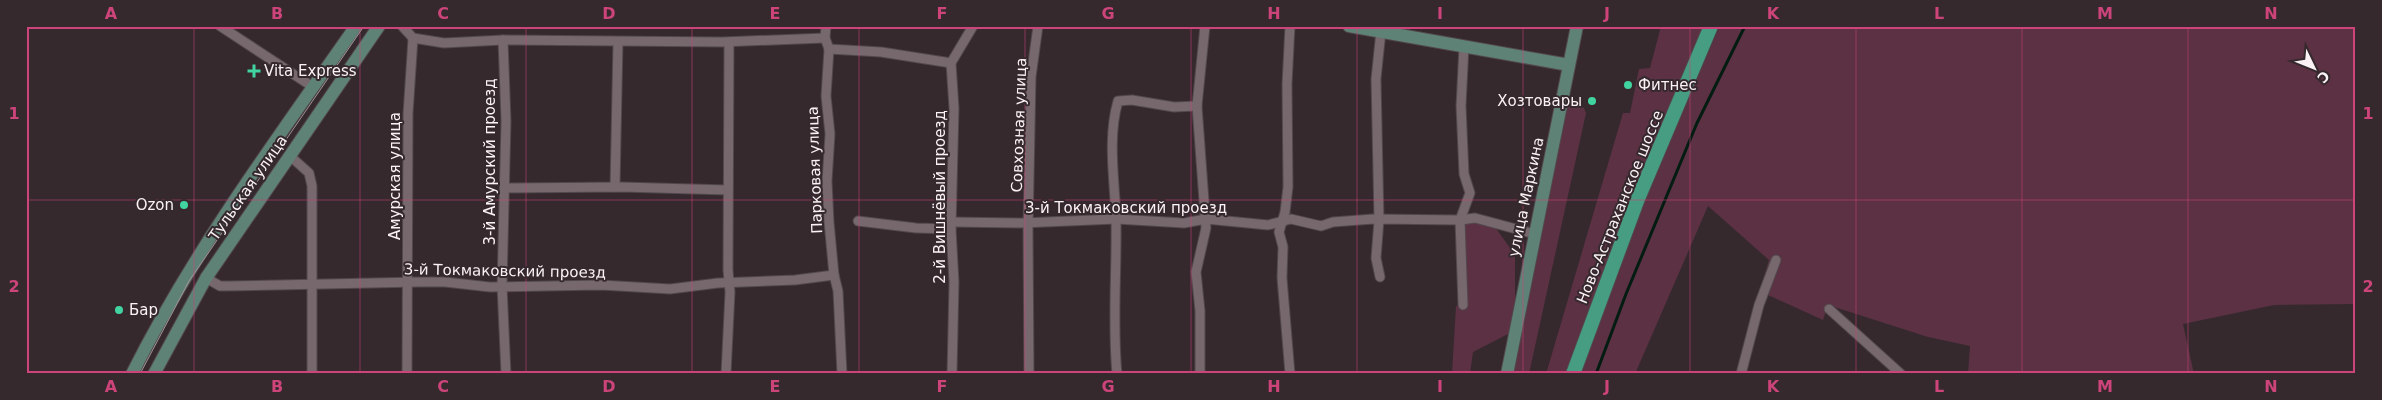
<svg xmlns="http://www.w3.org/2000/svg" width="2382" height="400" font-family="'DejaVu Sans',sans-serif">
	<style>
		.green { fill: #5b3143 }
		.lines { fill: none; stroke-linecap: round; stroke-linejoin: round }
		.stream { stroke: #031c12; stroke-width: 3 }
		.street-casing { stroke: #52484c; stroke-width: 11 }
		.secondary-casing { stroke: #52484c; stroke-width: 14 }
		.primary-casing { stroke: #52484c; stroke-width: 16 }
		.street { stroke: #76686d; stroke-width: 9 }
		.secondary { stroke: #5f8277; stroke-width: 12 }
		.primary { stroke: #479d81; stroke-width: 14 }
		.tram { stroke: #9f9599; stroke-width: 1 }
		.grid { fill: none; stroke: #cd447a; stroke-width: 1; stroke-opacity: 0.55 }
		.poi-dot { fill: #42d4a0; stroke: #35292e; stroke-width: 2 }
		.labels { text-anchor: middle; dominant-baseline: central; stroke-width: 4; stroke-linejoin: round; paint-order: stroke }
		.poi-label { font-size: 15px; fill: #faf2f5; stroke: #35292e; text-anchor: start }
		.street-label { font-size: 15px; fill: #faf2f5; stroke: #35292e }
		.neatline { fill: none; stroke: #cd447a; stroke-width: 2 }
		.grid-label { font-size: 16px; text-anchor: middle; font-weight: bold; fill: #cd447a }
	</style>
	<rect width="100%" height="100%" fill="#35292e"/>
	<g class="green">
		<polygon points="1661,26 1706,26 1569,374 1546,374 1623,113 1630,113 1639,69 1650,68"/>
		<polygon points="1720,26 2356,26 2356,304 2274,305 2183,324 2194,374 1968,374 1970,346 1928,337 1828,305 1823,320 1768,295 1760,290 1769,260 1708,206 1635,374 1581,374 1643,201"/>
		<polygon points="1576,104 1584,108 1586,113 1529,374 1512,374 1567,107"/>
		<polygon points="1474,221 1495,227 1515,255 1515,307 1510,333 1473,352 1470,374 1452,374 1456,306 1466,307 1464,227 1467,222"/>
	</g>
	<g class="lines">
		<polyline class="stream" points="1596,374 1626,294 1697,123 1745,26"/>
		<defs>
			<g id="street">
				<polyline points="220,26 313,87"/>
				<polyline points="402,26 413,38 444,43 503,40 722,42 825,38"/>
				<polyline points="826,26 825,38 829,49 826,96 830,134 827,181 829,222 834,275 838,291 842,374"/>
				<polyline points="503,40 506,121 502,286 506,374"/>
				<polyline points="829,49 881,52 951,63"/>
				<polyline points="290,156 309,173 312,186 312,374"/>
				<polyline points="615,187 618,42"/>
				<polyline points="505,188 622,187 728,190"/>
				<polyline points="858,221 916,228 951,229"/>
				<polyline points="952,222 1022,223 1116,219 1184,223 1206,219 1268,225 1291,219 1321,226 1333,222 1373,219 1460,220 1475,218 1535,234"/>
				<polyline points="1380,277 1376,258 1379,220 1376,79 1381,31"/>
				<polyline points="206,278 220,286 228,286 419,282 445,282 490,287 601,285 670,289 718,283 795,280 834,275"/>
				<polyline points="1463,305 1460,220 1470,193 1464,174 1461,106 1464,46"/>
				<polyline points="1829,309 1901,374"/>
				<polyline points="407,374 408,114 413,38"/>
				<polyline points="726,374 730,292 728,270 729,42"/>
				<polyline points="952,374 954,282 951,229 954,108 951,63 973,26"/>
				<polyline points="1029,374 1028,230 1031,77 1038,26"/>
				<path d="M1117,374c-5,-51 0,-103 -1,-154 -1,-38 -9,-81 2,-119l14,-1 42,7 23,-1"/>
				<polyline points="1200,374 1200,311 1196,272 1206,228 1197,106 1205,26"/>
				<polyline points="1290,374 1282,278 1283,247 1279,232 1285,212 1288,187 1287,84 1290,26"/>
				<polyline points="1741,374 1759,305 1776,260"/>
			</g>
			<g id="secondary">
				<polyline points="1349,26 1569,65"/>
				<path d="M132,374c62,-124 145,-235 224,-348"/>
				<polyline points="154,374 206,278 379,26"/>
				<polyline points="1507,374 1577,26"/>
			</g>
			<polyline id="primary" points="1573,374 1637,201 1711,26"/>
		</defs>
		<use href="#street" class="street-casing"/>
		<use href="#secondary" class="secondary-casing"/>
		<use href="#primary" class="primary-casing"/>
		<use href="#street" class="street"/>
		<use href="#secondary" class="secondary"/>
		<use href="#primary" class="primary"/>
		<polyline class="tram" points="140,374 189,281 364,26"/>
	</g>
	<path class="grid" d="M194,26v348M360,26v348M526,26v348M692,26v348M859,26v348M1025,26v348M1191,26v348M1357,26v348M1523,26v348M1690,26v348M1856,26v348M2022,26v348M2188,26v348M26,200h2330"/>
	<g class="poi-dot">
		<path d="M251.5 63.5h5v5h5v5h-5v5h-5v-5h-5v-5h5z"/>
		<circle cx="1628" cy="85" r="5"/>
		<circle cx="1592" cy="101" r="5"/>
		<circle cx="184" cy="205" r="5"/>
		<circle cx="119" cy="310" r="5"/>
	</g>
	<g class="labels">
		<g class="poi-label">
			<text x="264" y="71">Vita Express</text>
			<text x="1638" y="85">Фитнес</text>
			<text x="1582" y="101" text-anchor="end">Хозтовары</text>
			<text x="174" y="205" text-anchor="end">Ozon</text>
			<text x="129" y="310">Бар</text>
		</g>
		<g class="street-label">
			<text transform="translate(1019 125) rotate(-88)">Совхозная улица</text>
			<text transform="translate(490 162) rotate(-90)">3-й Амурский проезд</text>
			<text transform="translate(815 170) rotate(-92)">Парковая улица</text>
			<text transform="translate(395 176) rotate(-90)">Амурская улица</text>
			<text transform="translate(248 188) rotate(-55)">Тульская улица</text>
			<text transform="translate(940 197) rotate(-90)">2-й Вишнёвый проезд</text>
			<text transform="translate(1526 197) rotate(-78)">улица Маркина</text>
			<text transform="translate(1620 207) rotate(-68)">Ново-Астраханское шоссе</text>
			<text x="1126" y="208">3-й Токмаковский проезд</text>
			<text transform="translate(505 271) rotate(1)">3-й Токмаковский проезд</text>
		</g>
	</g>
	<rect width="2382" height="400" fill="none" stroke="#35292e" stroke-width="55"/>
	<g transform="translate(2314 68) rotate(133)" stroke="#35292e" stroke-width="4" paint-order="stroke">
	<path d="M0-4L9 19L0 12L-9 19Z" fill="#faf2f5"/>
	<text y="-8" font-size="14" font-weight="bold" text-anchor="middle" fill="#faf2f5">С</text>
	</g>
	<rect x="28" y="28" width="2326" height="344" class="neatline"/>
	<g class="grid-label">
		<text x="111" y="19">A</text>
		<text x="277" y="19">B</text>
		<text x="443" y="19">C</text>
		<text x="609" y="19">D</text>
		<text x="775" y="19">E</text>
		<text x="942" y="19">F</text>
		<text x="1108" y="19">G</text>
		<text x="1274" y="19">H</text>
		<text x="1440" y="19">I</text>
		<text x="1607" y="19">J</text>
		<text x="1773" y="19">K</text>
		<text x="1939" y="19">L</text>
		<text x="2105" y="19">M</text>
		<text x="2271" y="19">N</text>
		<text x="14" y="119">1</text>
		<text x="2368" y="119">1</text>
		<text x="14" y="292">2</text>
		<text x="2368" y="292">2</text>
		<text x="111" y="392">A</text>
		<text x="277" y="392">B</text>
		<text x="443" y="392">C</text>
		<text x="609" y="392">D</text>
		<text x="775" y="392">E</text>
		<text x="942" y="392">F</text>
		<text x="1108" y="392">G</text>
		<text x="1274" y="392">H</text>
		<text x="1440" y="392">I</text>
		<text x="1607" y="392">J</text>
		<text x="1773" y="392">K</text>
		<text x="1939" y="392">L</text>
		<text x="2105" y="392">M</text>
		<text x="2271" y="392">N</text>
	</g>
</svg>
